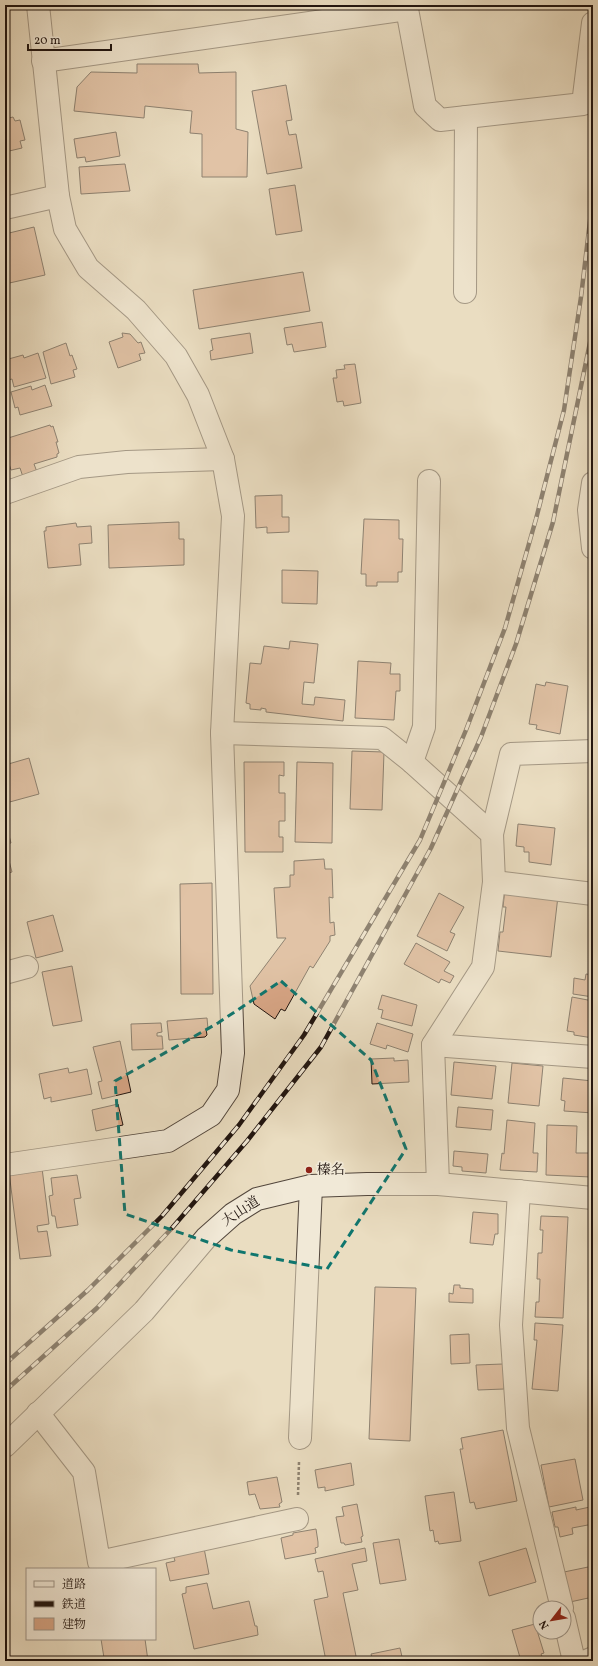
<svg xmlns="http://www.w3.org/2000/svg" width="598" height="1666" font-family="Vollkorn,'Noto Serif JP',serif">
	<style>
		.building { fill: #d7a585; stroke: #20140f }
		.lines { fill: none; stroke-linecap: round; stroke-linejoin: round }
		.minor-casing { stroke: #52463c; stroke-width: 24 }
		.path { stroke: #20140f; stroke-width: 2.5; stroke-dasharray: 3 2; stroke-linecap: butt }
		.minor { stroke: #f1e9d7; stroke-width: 22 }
		.rail-casing { stroke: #20140f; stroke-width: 4.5 }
		.rail { stroke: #f1e9d7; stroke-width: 3; stroke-dasharray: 9; stroke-linecap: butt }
		.marked { fill: none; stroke: #0f766e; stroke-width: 3; stroke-dasharray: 8 5; stroke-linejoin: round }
		.poi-dot { fill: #8f2418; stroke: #f1e9d7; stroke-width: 1.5 }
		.labels { text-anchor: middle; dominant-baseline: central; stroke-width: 3.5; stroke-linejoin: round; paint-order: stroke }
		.poi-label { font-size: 14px; fill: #20140f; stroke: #f1e9d7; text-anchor: start }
		.street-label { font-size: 14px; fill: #20140f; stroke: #f1e9d7 }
	</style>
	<rect width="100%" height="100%" fill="#eaddc1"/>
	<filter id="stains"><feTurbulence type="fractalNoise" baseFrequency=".005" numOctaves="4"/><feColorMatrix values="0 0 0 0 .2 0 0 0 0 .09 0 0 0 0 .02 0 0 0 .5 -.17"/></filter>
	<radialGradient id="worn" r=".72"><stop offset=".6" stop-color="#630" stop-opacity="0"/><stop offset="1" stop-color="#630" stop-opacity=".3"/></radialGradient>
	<g class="building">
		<polygon points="137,64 198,64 199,73 236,72 236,129 248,132 247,177 202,177 202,134 190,133 192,111 145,106 144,118 74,111 77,87 91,72 137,73"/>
		<polygon points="286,85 292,120 286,121 289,135 296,134 302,168 267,174 252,91"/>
		<polygon points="13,117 15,121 20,120 25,140 20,141 22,148 5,152 5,119"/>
		<polygon points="116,132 120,156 86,162 85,157 77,158 74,139"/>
		<polygon points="125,164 130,191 81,194 79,167"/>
		<polygon points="295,185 302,231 276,235 269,189"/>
		<polygon points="34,227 45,275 5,284 5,234"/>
		<polygon points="303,272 310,311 199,329 193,290"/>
		<polygon points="322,322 326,347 294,352 292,344 287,345 284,328"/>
		<polygon points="122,333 130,334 138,343 141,342 145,353 139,354 141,360 118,368 109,342 123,337"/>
		<polygon points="250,333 253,353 211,360 210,351 213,350 211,339"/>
		<polygon points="66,343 70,356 72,355 77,369 73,370 75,377 51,384 43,352"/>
		<polygon points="38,353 46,378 14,387 12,379 8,380 5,370 5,360 23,355 24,358"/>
		<polygon points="355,364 361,403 344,406 343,401 337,402 333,378 337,378 336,370 345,369 344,365"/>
		<polygon points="45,385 52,406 20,415 18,407 15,408 11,392 31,386 32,390"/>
		<polygon points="50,425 51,427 53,426 58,442 56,442 59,453 57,454 57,457 34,464 37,472 23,477 20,468 11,470 5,451 5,439"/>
		<polygon points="282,495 282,517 289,517 289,532 267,533 267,527 256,528 255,496"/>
		<polygon points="364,519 399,520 399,539 403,539 402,572 398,572 398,582 377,582 377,586 366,586 366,574 361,574"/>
		<polygon points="179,522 179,539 184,539 184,565 109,568 108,525"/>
		<polygon points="76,523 77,527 91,526 92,543 79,544 81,565 48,568 44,531 46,531 46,527"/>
		<polygon points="282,570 318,571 317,604 282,603"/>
		<polygon points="290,641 318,644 314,683 304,682 302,704 314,705 315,697 345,700 343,721 266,712 266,709 261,708 261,710 250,709 250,704 246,703 250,663 261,664 264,646 289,649"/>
		<polygon points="358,661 391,663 390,674 400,674 400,691 396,691 394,720 355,718"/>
		<polygon points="546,682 568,686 560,734 536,729 537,725 529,724 536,684 545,686"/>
		<polygon points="352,751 384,752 382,810 350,809"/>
		<polygon points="29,758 39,794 6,803 5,765"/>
		<polygon points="244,762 284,762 284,776 279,775 279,793 285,793 285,821 279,821 279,837 283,837 283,852 245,852"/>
		<polygon points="297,762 333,763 332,843 295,842"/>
		<polygon points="518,824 555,828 551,865 529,862 529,852 524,852 524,847 516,846"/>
		<polygon points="7,828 11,843 5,844 5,829"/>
		<polygon points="5,846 12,872 5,874"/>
		<polygon points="593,857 593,879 591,879"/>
		<polygon points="324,859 325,869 332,869 333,898 329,897 330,923 334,922 335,935 330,936 330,941 313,968 310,966 285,1011 281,1009 275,1019 254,1004 250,986 286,938 277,938 274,888 290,887 290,875 294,875 294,861"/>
		<polygon points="212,883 213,994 181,994 180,884"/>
		<polygon points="505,889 558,896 551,957 498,951 500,932 503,932 506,907 503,907"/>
		<polygon points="439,893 464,907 450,932 455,934 447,951 417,936"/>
		<polygon points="53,915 63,951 36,958 27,922"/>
		<polygon points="416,943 450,962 444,971 454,976 450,983 441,979 439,983 404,964"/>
		<polygon points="72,966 82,1021 53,1026 42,972"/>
		<polygon points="586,974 593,975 593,997 573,994 574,978 585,980"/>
		<polygon points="382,995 417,1005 412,1026 381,1018 383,1010 378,1009"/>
		<polygon points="572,997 593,1001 593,1038 574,1035 574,1032 567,1031"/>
		<polygon points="207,1018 208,1029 206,1029 207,1035 205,1037 169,1040 167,1021"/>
		<polygon points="161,1023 162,1032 157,1033 157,1036 162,1036 163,1049 132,1050 131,1024"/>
		<polygon points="377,1023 413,1034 408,1052 387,1045 386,1049 370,1044"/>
		<polygon points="120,1041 131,1092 102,1099 98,1082 102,1081 93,1047"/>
		<polygon points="394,1058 394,1061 408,1060 409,1082 372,1084 371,1059"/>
		<polygon points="454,1062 496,1066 492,1099 451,1095"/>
		<polygon points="512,1063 543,1066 539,1106 508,1103"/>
		<polygon points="68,1068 69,1073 87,1069 92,1094 51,1102 51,1097 44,1099 39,1074"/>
		<polygon points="563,1078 593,1081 593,1113 564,1111 565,1101 561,1100"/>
		<polygon points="118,1104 123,1125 96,1131 92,1110"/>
		<polygon points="458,1107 493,1110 491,1130 456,1127"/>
		<polygon points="507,1120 535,1123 533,1153 538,1153 537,1172 500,1170 502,1153 504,1154"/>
		<polygon points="547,1125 577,1126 576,1153 591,1153 591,1177 546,1175"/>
		<polygon points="454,1151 488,1154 486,1173 462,1171 462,1167 453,1166"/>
		<polygon points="42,1168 49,1224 37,1226 38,1232 47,1231 51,1256 20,1259 9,1172"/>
		<polygon points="77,1175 81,1198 74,1199 78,1225 57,1228 55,1216 52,1216 49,1196 53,1195 51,1178"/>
		<polygon points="473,1212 498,1214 498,1234 495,1234 493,1245 470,1243"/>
		<polygon points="541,1216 568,1217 563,1318 535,1317 536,1302 539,1302 540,1279 537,1279 538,1253 542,1253 543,1230 540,1230"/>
		<polygon points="454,1285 460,1285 460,1288 473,1289 473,1303 449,1302 449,1293 453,1294"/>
		<polygon points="375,1287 416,1288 410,1441 369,1439"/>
		<polygon points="535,1323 563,1325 558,1391 532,1389 537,1340 534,1340"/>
		<polygon points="469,1334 470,1363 451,1364 450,1335"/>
		<polygon points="503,1364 504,1389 478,1390 476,1365"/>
		<polygon points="503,1430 517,1501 476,1509 474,1502 470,1503 460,1449 463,1449 461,1438"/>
		<polygon points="575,1459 583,1500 549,1507 541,1465"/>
		<polygon points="351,1463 354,1485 325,1491 325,1487 318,1488 315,1470"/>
		<polygon points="277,1477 282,1502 279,1504 280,1507 260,1509 255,1494 249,1495 247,1482"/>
		<polygon points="454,1492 461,1541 439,1544 438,1541 435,1542 433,1530 430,1531 425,1496"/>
		<polygon points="357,1504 363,1536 361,1537 362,1542 345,1545 344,1543 341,1543 336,1517 344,1516 342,1507"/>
		<polygon points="576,1507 576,1510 590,1507 593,1524 572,1528 573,1534 560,1537 558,1527 555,1527 552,1512"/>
		<polygon points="316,1529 318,1542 318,1547 315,1548 316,1553 285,1559 281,1538 293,1535 293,1533"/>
		<polygon points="399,1539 406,1580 380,1584 373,1543"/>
		<polygon points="204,1548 209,1574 170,1581 166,1563 175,1561 173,1554"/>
		<polygon points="365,1548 367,1561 352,1564 358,1590 343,1593 357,1661 326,1661 314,1600 328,1597 323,1571 318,1572 315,1559"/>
		<polygon points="526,1548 536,1582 489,1596 479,1562"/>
		<polygon points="593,1566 593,1597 570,1602 564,1572"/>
		<polygon points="207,1583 213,1609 249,1601 255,1626 257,1626 258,1635 194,1649 182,1594 186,1593 186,1587"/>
		<polygon points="535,1624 544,1653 541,1654 544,1661 521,1661 512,1630"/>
		<polygon points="101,1639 145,1639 148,1661 109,1661 109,1657 104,1658"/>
		<polygon points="400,1648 403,1661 373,1661 371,1654"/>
	</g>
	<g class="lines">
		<defs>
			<g id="minor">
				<polyline points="407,9 425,106 440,120 583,104 593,23"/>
				<polyline points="43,61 407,9 406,5"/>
				<polyline points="5,208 58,196"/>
				<polyline points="465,292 466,117"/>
				<polyline points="593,483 589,510 593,548"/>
				<polyline points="5,493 79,467 127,462 223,459"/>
				<polyline points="222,733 382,738 412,762 492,834 494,882 483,967 433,1045 438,1184"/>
				<polyline points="412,762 424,727 429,481"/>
				<polyline points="492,834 511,754 593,751"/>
				<polyline points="494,882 593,894"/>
				<polyline points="5,973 27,967"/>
				<polyline points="433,1045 593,1057"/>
				<polyline points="5,1165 168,1141 211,1115 228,1090 233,1053 222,733 233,516 223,459 198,395 176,356 136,310 88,268 65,229 58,196 38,5"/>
				<polyline points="519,1191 511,1325 518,1428 562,1608"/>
				<polyline points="38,1413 84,1472 99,1562 297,1519"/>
				<polyline points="300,1438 311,1186"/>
				<polyline points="5,1446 144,1311 206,1238 233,1214 257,1199 311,1186 367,1184 438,1184 593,1198"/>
				<polyline points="564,1618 574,1661"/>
				<polyline points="586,1661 593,1658"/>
			</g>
		</defs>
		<use href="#minor" class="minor-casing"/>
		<polyline class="path" points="298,1495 299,1462"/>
		<use href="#minor" class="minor"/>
		<defs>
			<g id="rail">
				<polyline points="5,1364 88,1290 162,1216 239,1125 304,1035 420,840 466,730 505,628 536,519 564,410 581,297 593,196"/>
				<polyline points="5,1391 97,1308 172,1228 247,1141 321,1047 431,848 481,737 516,644 553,522 593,328"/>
			</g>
		</defs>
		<use href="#rail" class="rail-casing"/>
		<use href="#rail" class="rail"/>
	</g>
	<path d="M0 0H598V1666H0ZM281,981l90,79 35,89 -79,120 -96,-19 -106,-36 -10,-133 103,-58z" fill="#eaddc1" fill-opacity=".55" fill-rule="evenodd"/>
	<path class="marked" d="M281,981l90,79 35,89 -79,120 -96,-19 -106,-36 -10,-133 103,-58z"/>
	<circle class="poi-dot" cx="309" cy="1170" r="4"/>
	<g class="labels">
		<g class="poi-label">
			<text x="317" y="1170">榛名</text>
		</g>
		<g class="street-label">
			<text transform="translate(241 1212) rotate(-33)">大山道</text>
		</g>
	</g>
	<rect width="598" height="1666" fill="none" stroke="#eaddc1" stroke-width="20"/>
	<rect x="6" y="6" width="586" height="1654" fill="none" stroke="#20140f" stroke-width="2"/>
	<rect x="10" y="10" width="578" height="1646" fill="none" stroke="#20140f"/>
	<rect x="26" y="1568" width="130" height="72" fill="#f1e9d7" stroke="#9d9487"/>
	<rect x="34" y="1581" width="20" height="6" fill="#f1e9d7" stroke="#9d9487"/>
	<text x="62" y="1588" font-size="12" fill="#20140f">道路</text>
	<rect x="34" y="1601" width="20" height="6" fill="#20140f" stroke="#9d9487"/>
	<text x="62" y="1608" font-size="12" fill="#20140f">鉄道</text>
	<rect x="34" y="1618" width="20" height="12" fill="#d7a585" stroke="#9d9487"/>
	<text x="62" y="1628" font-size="12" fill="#20140f">建物</text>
	<g transform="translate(552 1620) rotate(239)"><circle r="19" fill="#f1e9d7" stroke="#9d9487"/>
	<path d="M0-3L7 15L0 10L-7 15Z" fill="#8f2418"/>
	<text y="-6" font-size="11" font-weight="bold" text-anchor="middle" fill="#20140f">N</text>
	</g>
	<path d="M28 44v6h83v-6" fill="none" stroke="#20140f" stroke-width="2"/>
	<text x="34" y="44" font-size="12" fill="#20140f" stroke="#f1e9d7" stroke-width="3" paint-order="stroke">20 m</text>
	<rect width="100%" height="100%" filter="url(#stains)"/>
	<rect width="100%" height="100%" fill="url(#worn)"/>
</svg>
